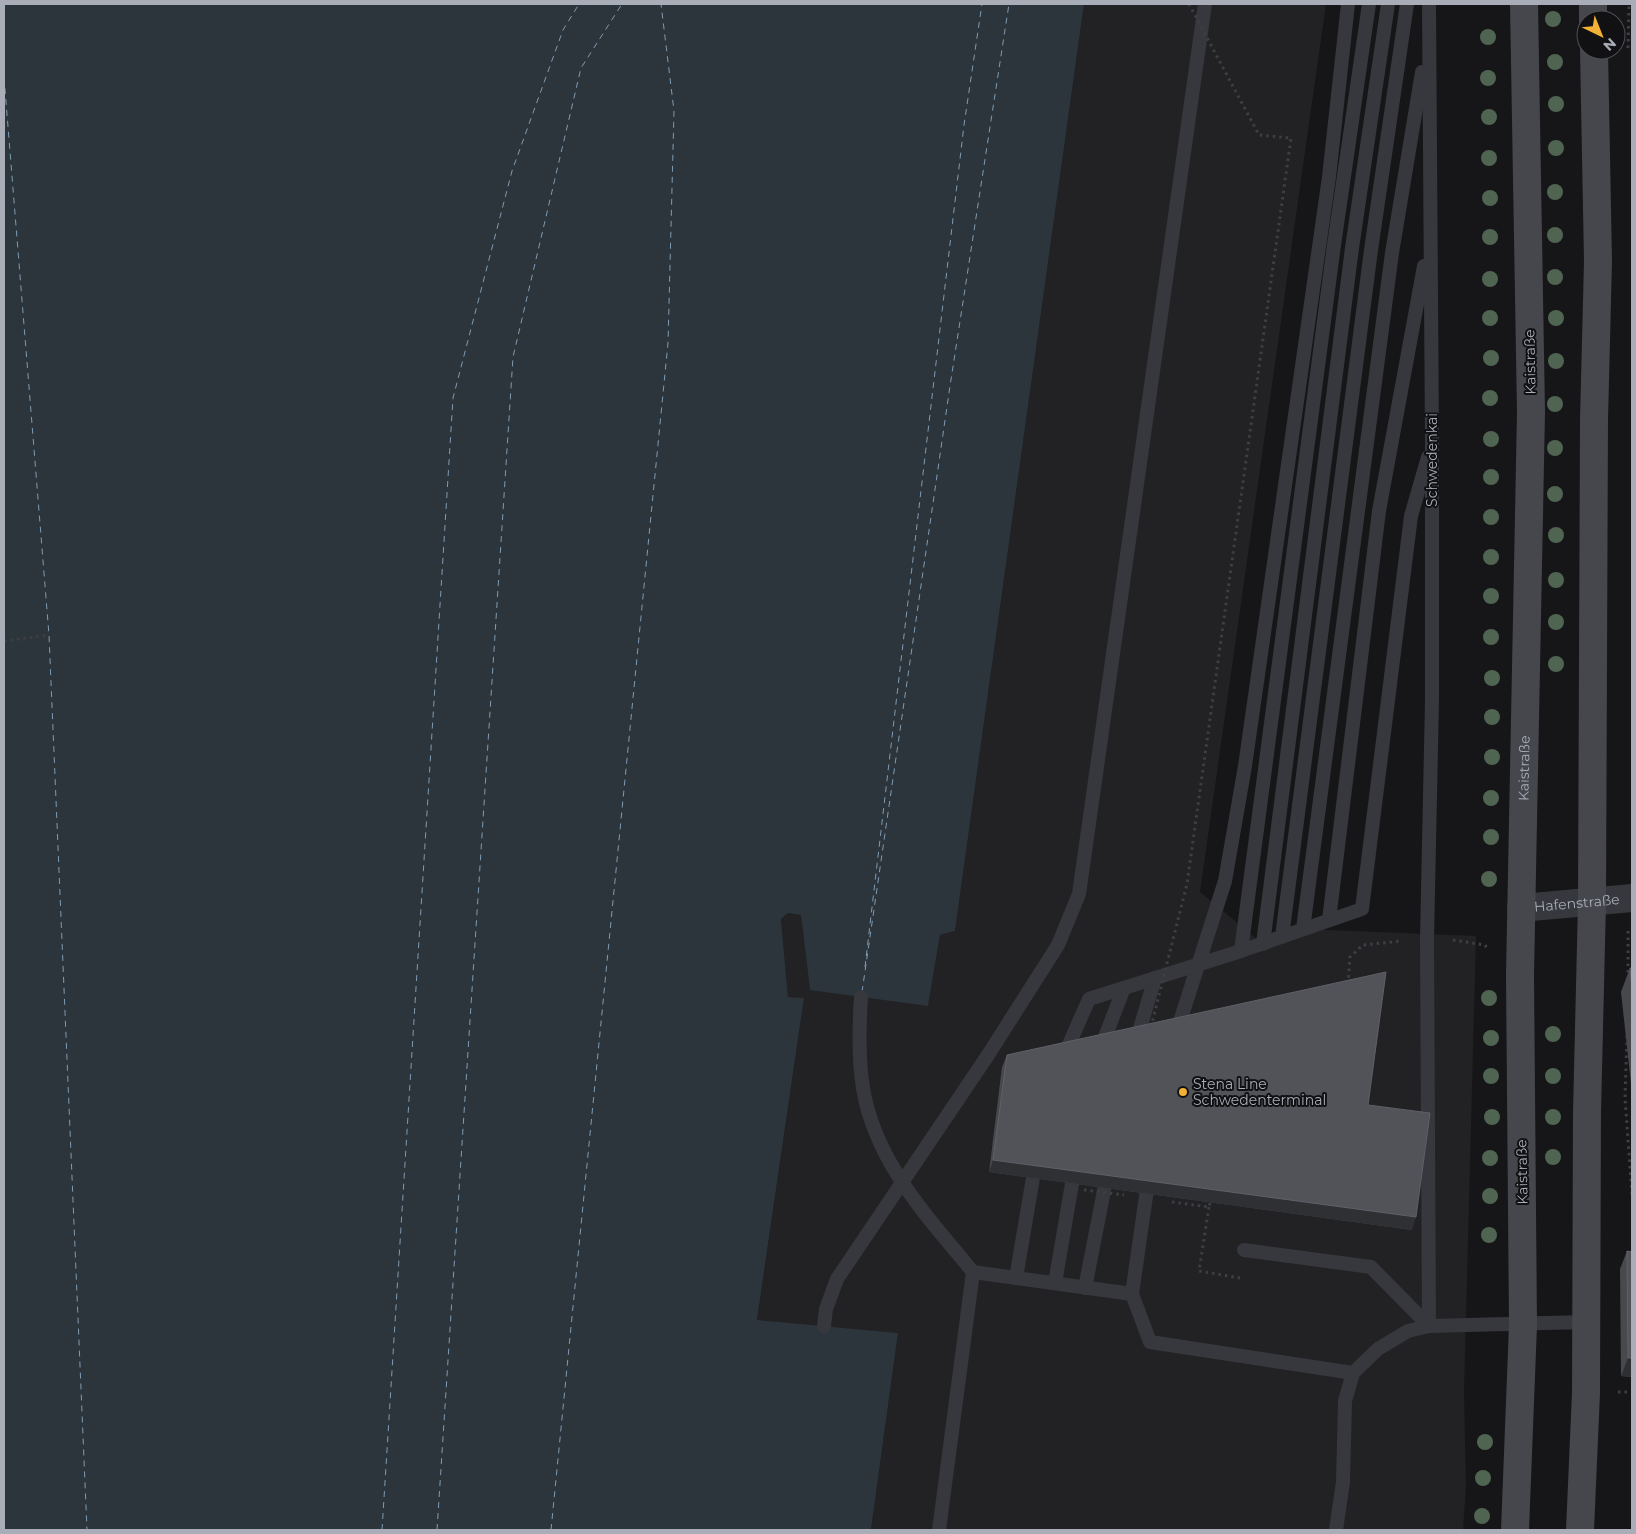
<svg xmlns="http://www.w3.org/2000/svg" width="1636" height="1534" font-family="Montserrat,sans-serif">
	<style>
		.built { fill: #222225 }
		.water { fill: #2c353c }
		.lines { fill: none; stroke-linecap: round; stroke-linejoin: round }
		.ferry { stroke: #7f9bb3; stroke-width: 1; stroke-dasharray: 6 5; stroke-linecap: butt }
		.path { stroke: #3d3f44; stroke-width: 3; stroke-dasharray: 2.5 4; stroke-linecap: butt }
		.lane { stroke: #37383d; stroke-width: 14 }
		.street { stroke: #37383d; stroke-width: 28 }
		.secondary { stroke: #45474d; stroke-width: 28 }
		.path-bridge { stroke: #3d3f44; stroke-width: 3; stroke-dasharray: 2.5 4; stroke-linecap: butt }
		.tree { fill: #506452 }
		.wall { fill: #47494d }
		.shaded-wall { fill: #2f3033 }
		.building { fill: #525359; stroke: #5f6168 }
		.poi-dot { fill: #f2b134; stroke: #111113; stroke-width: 2 }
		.labels { text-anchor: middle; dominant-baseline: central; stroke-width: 4; stroke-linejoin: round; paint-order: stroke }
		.street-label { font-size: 14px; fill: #a8adb8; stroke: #111113 }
		.poi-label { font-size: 14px; fill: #a8adb8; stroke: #111113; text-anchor: start }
	</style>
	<rect width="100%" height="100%" fill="#161618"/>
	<polygon class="built" points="1084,4 1326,4 1200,892 1263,944 1303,929 1476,936 1464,1392 1466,1486 1463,1530 871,1530 898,1333 757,1321 804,998 788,997 781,919 788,913 801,914 810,989 928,1005 940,935 955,931"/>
	<polygon class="water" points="4,4 1084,4 955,931 940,935 928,1006 810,990 801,915 788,913 781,919 788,997 804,998 757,1320 898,1333 871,1530 4,1530"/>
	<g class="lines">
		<g class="ferry">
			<polyline points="4,77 49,635 87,1530"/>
			<polyline points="865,967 964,125 982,4"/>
			<polyline points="862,992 950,386 1009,4"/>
			<polyline points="382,1530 453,398 512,171 563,30 579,4"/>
			<polyline points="437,1530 513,357 581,68 622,4"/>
			<polyline points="551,1530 668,343 674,111 661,4"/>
		</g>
		<g class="path">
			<polyline points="1628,48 1629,4"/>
			<polyline points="4,641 49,635"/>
			<polyline points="1628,931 1628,978"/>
			<polyline points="1453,940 1485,945 1487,948"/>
			<polyline points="1348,984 1350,957 1363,945 1402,941"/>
			<polyline points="1627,1036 1625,1098 1632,1195"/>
			<polyline points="1172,1202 1209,1207 1210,1203"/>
			<polyline points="1209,1207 1199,1271 1240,1278"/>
			<polyline points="1618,1392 1632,1392"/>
		</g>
		<g class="lane">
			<polyline points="1429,4 1432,442 1432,700 1427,939 1429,1326"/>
			<polyline points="1329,920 1379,511 1424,266"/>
			<polyline points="1303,929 1392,253 1422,72"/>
			<polyline points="1282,937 1371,250 1407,4"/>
			<polyline points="1263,944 1352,248 1388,4"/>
			<polyline points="1241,951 1334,245 1369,4"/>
			<path d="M861,997c-2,31 -3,61 2,91 12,74 64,128 110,184l159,22"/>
			<polyline points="1176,1034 1225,881 1245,766 1329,177 1348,4"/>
			<polyline points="1136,1042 1155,978"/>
			<polyline points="1100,1050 1124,988"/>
			<polyline points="1063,1058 1089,999 1241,951 1362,909 1411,516 1428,457"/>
			<polyline points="1149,1175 1132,1294 1150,1342 1353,1373"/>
			<polyline points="1244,1250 1371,1267 1429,1326"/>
			<polyline points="1016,1278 1036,1160"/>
			<polyline points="1055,1283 1075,1166"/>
			<polyline points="1085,1288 1108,1170"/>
			<polyline points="824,1326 826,1309 837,1279 988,1055 1058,945 1079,894 1205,4"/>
			<polyline points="939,1530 973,1272"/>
			<polyline points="1336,1530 1343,1482 1345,1401 1353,1373 1378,1349 1408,1331 1429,1326 1587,1322"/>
		</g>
		<path class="street" id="s1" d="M1521,908l111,-10"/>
		<g class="secondary">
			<polyline points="1593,4 1593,20"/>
			<path id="s2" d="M1515,1530l8,-205 -3,-350 11,-563 -7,-408"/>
			<polyline points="1580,1530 1586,1393 1587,1113 1592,902 1594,420 1598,261 1594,50"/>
		</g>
		<g class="path-bridge">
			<polyline points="1151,1027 1187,884 1291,138 1259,135 1189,4"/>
			<polyline points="1084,1190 1124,1195"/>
		</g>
	</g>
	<g class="tree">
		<circle cx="1553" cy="19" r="8"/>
		<circle cx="1488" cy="37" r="8"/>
		<circle cx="1555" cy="62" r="8"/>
		<circle cx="1488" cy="78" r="8"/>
		<circle cx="1556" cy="104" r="8"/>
		<circle cx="1489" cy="117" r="8"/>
		<circle cx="1556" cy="148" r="8"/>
		<circle cx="1489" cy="158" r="8"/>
		<circle cx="1555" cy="192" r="8"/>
		<circle cx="1490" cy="198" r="8"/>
		<circle cx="1555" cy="235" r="8"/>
		<circle cx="1490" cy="237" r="8"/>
		<circle cx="1555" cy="277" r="8"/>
		<circle cx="1490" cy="279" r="8"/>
		<circle cx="1490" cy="318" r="8"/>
		<circle cx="1556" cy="318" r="8"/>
		<circle cx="1491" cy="358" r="8"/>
		<circle cx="1556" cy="361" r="8"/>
		<circle cx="1490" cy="398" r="8"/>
		<circle cx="1555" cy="404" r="8"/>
		<circle cx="1491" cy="439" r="8"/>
		<circle cx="1555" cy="448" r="8"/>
		<circle cx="1491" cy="477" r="8"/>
		<circle cx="1555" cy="494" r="8"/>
		<circle cx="1491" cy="517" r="8"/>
		<circle cx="1556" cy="535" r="8"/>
		<circle cx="1491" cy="557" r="8"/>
		<circle cx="1556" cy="580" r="8"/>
		<circle cx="1491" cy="596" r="8"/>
		<circle cx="1556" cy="622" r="8"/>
		<circle cx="1491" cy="637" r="8"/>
		<circle cx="1556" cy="664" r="8"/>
		<circle cx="1492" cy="678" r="8"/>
		<circle cx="1492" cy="717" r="8"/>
		<circle cx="1492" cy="757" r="8"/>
		<circle cx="1491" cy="798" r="8"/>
		<circle cx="1491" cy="837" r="8"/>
		<circle cx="1489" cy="879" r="8"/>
		<circle cx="1489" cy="998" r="8"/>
		<circle cx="1553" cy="1034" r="8"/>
		<circle cx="1491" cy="1038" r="8"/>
		<circle cx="1491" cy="1076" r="8"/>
		<circle cx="1553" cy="1076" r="8"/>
		<circle cx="1492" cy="1117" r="8"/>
		<circle cx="1553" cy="1117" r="8"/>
		<circle cx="1553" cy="1157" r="8"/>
		<circle cx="1490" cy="1158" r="8"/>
		<circle cx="1490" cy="1196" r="8"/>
		<circle cx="1489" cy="1235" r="8"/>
		<circle cx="1485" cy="1442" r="8"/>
		<circle cx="1483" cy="1478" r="8"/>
		<circle cx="1482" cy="1516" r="8"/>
	</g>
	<g class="wall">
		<polygon points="1630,968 1632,968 1632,1093 1621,992"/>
		<polygon points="1007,1055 1368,1105 1412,1230 989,1172 1002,1067"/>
		<polygon points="1627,1251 1632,1252 1632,1377 1621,1376 1620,1269"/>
	</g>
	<g class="shaded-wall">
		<polygon points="993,1160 1416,1217 1412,1230 989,1172"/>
		<polygon points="1628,1358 1632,1358 1632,1377 1621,1376"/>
	</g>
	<g class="building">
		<polygon points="1630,968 1632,968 1632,991"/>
		<polygon points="1386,972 1368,1105 1430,1113 1416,1217 993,1160 1007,1055"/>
		<polygon points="1627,1251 1632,1252 1632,1358 1628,1358"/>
	</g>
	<circle class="poi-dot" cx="1183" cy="1092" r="5"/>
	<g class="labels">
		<g class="street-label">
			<text transform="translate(1530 362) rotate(-91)">Kaistraße</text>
			<text transform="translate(1432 460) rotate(-90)">Schwedenkai</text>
			<text stroke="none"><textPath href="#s2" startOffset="762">Kaistraße</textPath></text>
			<text stroke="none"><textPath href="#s1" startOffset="56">Hafenstraße</textPath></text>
			<text transform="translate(1522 1172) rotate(-91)">Kaistraße</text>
		</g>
		<g class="poi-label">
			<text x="1193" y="1084">Stena Line<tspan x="1193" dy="16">Schwedenterminal</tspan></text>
		</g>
	</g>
	<rect width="1636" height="1534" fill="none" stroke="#a8adb8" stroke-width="10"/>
	<g transform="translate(1601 35) rotate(137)"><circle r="24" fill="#111113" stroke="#4d4f55"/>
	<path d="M0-4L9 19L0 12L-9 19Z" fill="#f2b134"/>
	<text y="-8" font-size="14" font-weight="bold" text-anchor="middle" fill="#a8adb8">N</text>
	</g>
</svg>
